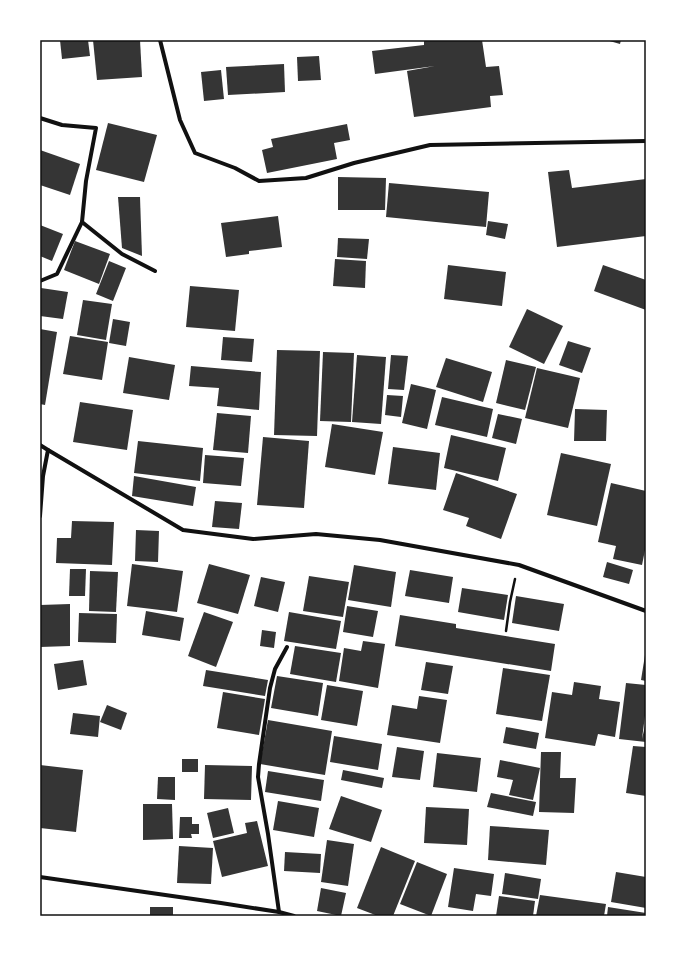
<svg xmlns="http://www.w3.org/2000/svg" width="686" height="956" font-family="Jost,sans-serif">
	<style>
		.building { fill: #353535 }
		.lines { fill: none; stroke-linecap: round; stroke-linejoin: round }
		.path { stroke: #111; stroke-width: 2.5 }
		.minor { stroke: #111; stroke-width: 4 }
		.neatline { fill: none; stroke: #111; stroke-width: 1.5 }
	</style>
	<rect width="100%" height="100%" fill="#fff"/>
	<g class="building">
		<polygon points="60,40 88,40 90,56 62,59"/>
		<polygon points="93,40 140,40 142,77 97,80"/>
		<polygon points="424,40 482,40 486,67 499,66 503,95 490,96 491,107 414,117 407,71 435,66 375,74 372,51 424,45"/>
		<polygon points="606,40 621,40 620,44"/>
		<polygon points="319,56 321,80 298,81 297,57"/>
		<polygon points="284,64 285,92 228,95 226,67"/>
		<polygon points="221,70 224,99 204,101 201,72"/>
		<polygon points="108,123 157,135 144,182 96,170"/>
		<polygon points="347,124 350,140 334,143 337,159 267,173 262,150 273,147 271,139"/>
		<polygon points="40,150 80,164 70,195 40,185"/>
		<polygon points="569,170 572,188 646,179 646,236 557,247 548,172"/>
		<polygon points="338,177 386,178 385,210 338,210"/>
		<polygon points="389,183 489,192 486,227 386,217"/>
		<polygon points="118,197 140,197 142,256 122,248"/>
		<polygon points="278,216 282,247 249,251 249,254 226,257 221,223"/>
		<polygon points="488,221 508,224 505,239 486,235"/>
		<polygon points="40,225 63,234 52,261 40,256"/>
		<polygon points="338,238 369,239 367,259 337,257"/>
		<polygon points="75,241 110,254 99,284 64,270"/>
		<polygon points="335,259 366,261 365,288 333,286"/>
		<polygon points="109,261 126,268 113,301 96,294"/>
		<polygon points="448,265 506,272 502,306 444,299"/>
		<polygon points="603,265 646,280 646,310 594,291"/>
		<polygon points="190,286 239,290 235,331 186,327"/>
		<polygon points="41,288 68,292 63,319 40,316 40,292"/>
		<polygon points="83,300 112,304 106,340 77,335"/>
		<polygon points="527,309 563,326 544,364 509,347"/>
		<polygon points="113,319 130,322 126,346 109,343"/>
		<polygon points="40,329 57,332 45,405 40,404"/>
		<polygon points="70,336 108,342 102,380 63,374"/>
		<polygon points="223,337 254,339 252,362 221,360"/>
		<polygon points="568,341 591,348 582,373 559,365"/>
		<polygon points="277,350 320,351 317,436 274,435"/>
		<polygon points="323,352 354,353 351,422 320,421"/>
		<polygon points="357,355 386,357 381,424 352,422"/>
		<polygon points="391,355 408,356 404,390 388,389"/>
		<polygon points="129,357 175,365 169,400 123,393"/>
		<polygon points="446,358 492,372 483,402 436,387"/>
		<polygon points="506,360 536,367 525,410 496,403"/>
		<polygon points="191,366 261,372 259,410 217,406 219,388 189,386"/>
		<polygon points="537,368 580,378 568,428 525,418"/>
		<polygon points="411,384 436,390 427,429 402,423"/>
		<polygon points="387,395 403,396 401,417 385,415"/>
		<polygon points="442,397 493,409 487,437 435,425"/>
		<polygon points="80,402 133,410 127,450 73,442"/>
		<polygon points="575,409 607,410 606,441 574,441"/>
		<polygon points="217,413 251,416 248,453 213,450"/>
		<polygon points="498,414 522,419 516,444 492,438"/>
		<polygon points="332,424 383,432 375,475 325,467"/>
		<polygon points="451,435 506,448 498,481 444,468"/>
		<polygon points="263,437 309,441 304,508 257,505"/>
		<polygon points="138,441 203,448 200,481 134,473"/>
		<polygon points="393,447 440,453 436,490 388,484"/>
		<polygon points="561,453 611,464 597,526 547,515"/>
		<polygon points="205,455 244,458 241,486 203,483"/>
		<polygon points="456,473 517,494 501,539 466,526 469,518 443,510"/>
		<polygon points="134,476 196,487 193,506 132,496"/>
		<polygon points="611,483 646,491 646,545 642,565 613,559 616,546 598,542"/>
		<polygon points="215,501 242,503 239,529 212,527"/>
		<polygon points="72,521 114,522 112,565 56,563 57,538 71,538"/>
		<polygon points="136,530 159,531 158,562 135,561"/>
		<polygon points="607,562 633,570 629,584 603,577"/>
		<polygon points="132,564 183,571 177,612 127,606"/>
		<polygon points="209,564 250,575 238,614 197,603"/>
		<polygon points="354,565 396,572 391,607 348,600"/>
		<polygon points="70,569 86,569 85,596 69,596"/>
		<polygon points="410,570 453,577 449,603 405,596"/>
		<polygon points="90,571 118,572 116,612 89,611"/>
		<polygon points="309,576 349,582 343,617 303,611"/>
		<polygon points="261,577 285,582 278,612 254,606"/>
		<polygon points="462,588 508,595 504,620 458,612"/>
		<polygon points="516,596 564,604 559,631 512,623"/>
		<polygon points="70,604 70,646 40,647 40,605"/>
		<polygon points="347,606 378,611 373,637 343,632"/>
		<polygon points="146,611 184,618 180,641 142,635"/>
		<polygon points="204,612 233,622 216,667 188,656"/>
		<polygon points="289,612 341,621 336,649 284,641"/>
		<polygon points="79,613 117,614 116,643 78,642"/>
		<polygon points="400,615 456,624 456,628 555,644 551,671 395,646"/>
		<polygon points="262,630 276,632 274,648 260,646"/>
		<polygon points="363,641 385,644 378,688 339,681 344,648 361,651"/>
		<polygon points="295,646 341,653 336,682 290,674"/>
		<polygon points="645,655 646,655 646,681 641,680"/>
		<polygon points="83,660 87,685 58,690 54,664"/>
		<polygon points="426,662 453,666 448,694 421,690"/>
		<polygon points="503,668 550,675 542,721 496,714"/>
		<polygon points="206,670 268,680 265,696 203,686"/>
		<polygon points="277,676 323,683 318,716 271,708"/>
		<polygon points="574,682 601,686 599,699 620,702 615,737 598,734 595,746 545,738 552,692 572,695"/>
		<polygon points="626,683 646,685 646,708 642,739 646,721 646,742 619,739"/>
		<polygon points="327,685 363,691 357,726 321,720"/>
		<polygon points="223,692 265,699 259,735 217,728"/>
		<polygon points="419,696 447,700 440,743 387,735 392,705 417,709"/>
		<polygon points="107,705 127,713 121,730 100,722"/>
		<polygon points="73,713 100,716 98,737 70,734"/>
		<polygon points="268,720 332,731 325,775 260,764"/>
		<polygon points="506,727 539,733 536,749 503,743"/>
		<polygon points="334,736 382,744 378,770 330,762"/>
		<polygon points="633,746 646,747 646,796 626,793"/>
		<polygon points="397,747 424,751 420,780 392,777"/>
		<polygon points="541,752 561,752 560,778 576,778 574,813 539,812"/>
		<polygon points="437,753 481,758 477,792 433,787"/>
		<rect x="182" y="759" width="16" height="13"/>
		<polygon points="500,760 540,768 533,800 509,795 513,780 497,777"/>
		<polygon points="40,765 83,770 76,832 40,828"/>
		<polygon points="205,765 252,766 251,800 204,799"/>
		<polygon points="343,770 384,778 382,788 341,780"/>
		<polygon points="268,771 324,780 321,801 265,792"/>
		<polygon points="158,777 175,777 175,800 157,799"/>
		<polygon points="491,793 536,802 533,816 487,807"/>
		<polygon points="341,796 382,810 371,842 329,829"/>
		<polygon points="278,801 319,808 314,837 273,830"/>
		<polygon points="143,804 172,804 173,839 143,840"/>
		<polygon points="426,807 469,809 467,845 424,843"/>
		<polygon points="228,808 234,833 213,838 207,813"/>
		<polygon points="180,817 192,817 192,824 199,824 199,834 191,834 192,838 179,838"/>
		<polygon points="257,821 268,866 222,877 213,841 247,833 245,823"/>
		<polygon points="490,826 549,830 546,865 488,860"/>
		<polygon points="327,840 354,844 348,886 321,882"/>
		<polygon points="179,846 213,848 211,884 177,883"/>
		<polygon points="381,847 415,861 393,916 378,916 357,908"/>
		<polygon points="285,852 321,854 320,873 284,871"/>
		<polygon points="417,862 447,874 431,916 400,904"/>
		<polygon points="454,868 494,874 491,896 476,894 473,911 448,907"/>
		<polygon points="616,872 646,877 646,908 611,902"/>
		<polygon points="505,873 541,879 538,899 502,894"/>
		<polygon points="321,888 346,893 341,916 317,911"/>
		<polygon points="540,895 606,904 604,916 536,916"/>
		<polygon points="499,896 535,901 533,916 496,916"/>
		<rect x="150" y="907" width="23" height="9"/>
		<polygon points="608,907 646,913 646,916 607,916"/>
	</g>
	<g class="lines">
		<polyline class="path" points="506,631 510,602 515,579"/>
		<g class="minor">
			<polyline points="160,40 180,120 195,153 235,168 259,181 306,178 354,163 430,145 646,141"/>
			<polyline points="40,118 62,125 96,128 86,181 82,222 57,274 40,281"/>
			<polyline points="82,222 122,254 155,271"/>
			<polyline points="40,445 48,450 43,476 40,516"/>
			<polyline points="48,450 183,530 253,539 316,534 380,540 519,565 646,611"/>
			<polyline points="40,877 221,903 279,912 294,916"/>
			<polyline points="279,912 268,834 258,777 259,764 270,688 275,669 287,647"/>
		</g>
	</g>
	<rect width="686" height="956" fill="none" stroke="#ffffff" stroke-width="82"/>
	<rect x="41" y="41" width="604" height="874" class="neatline"/>
</svg>
